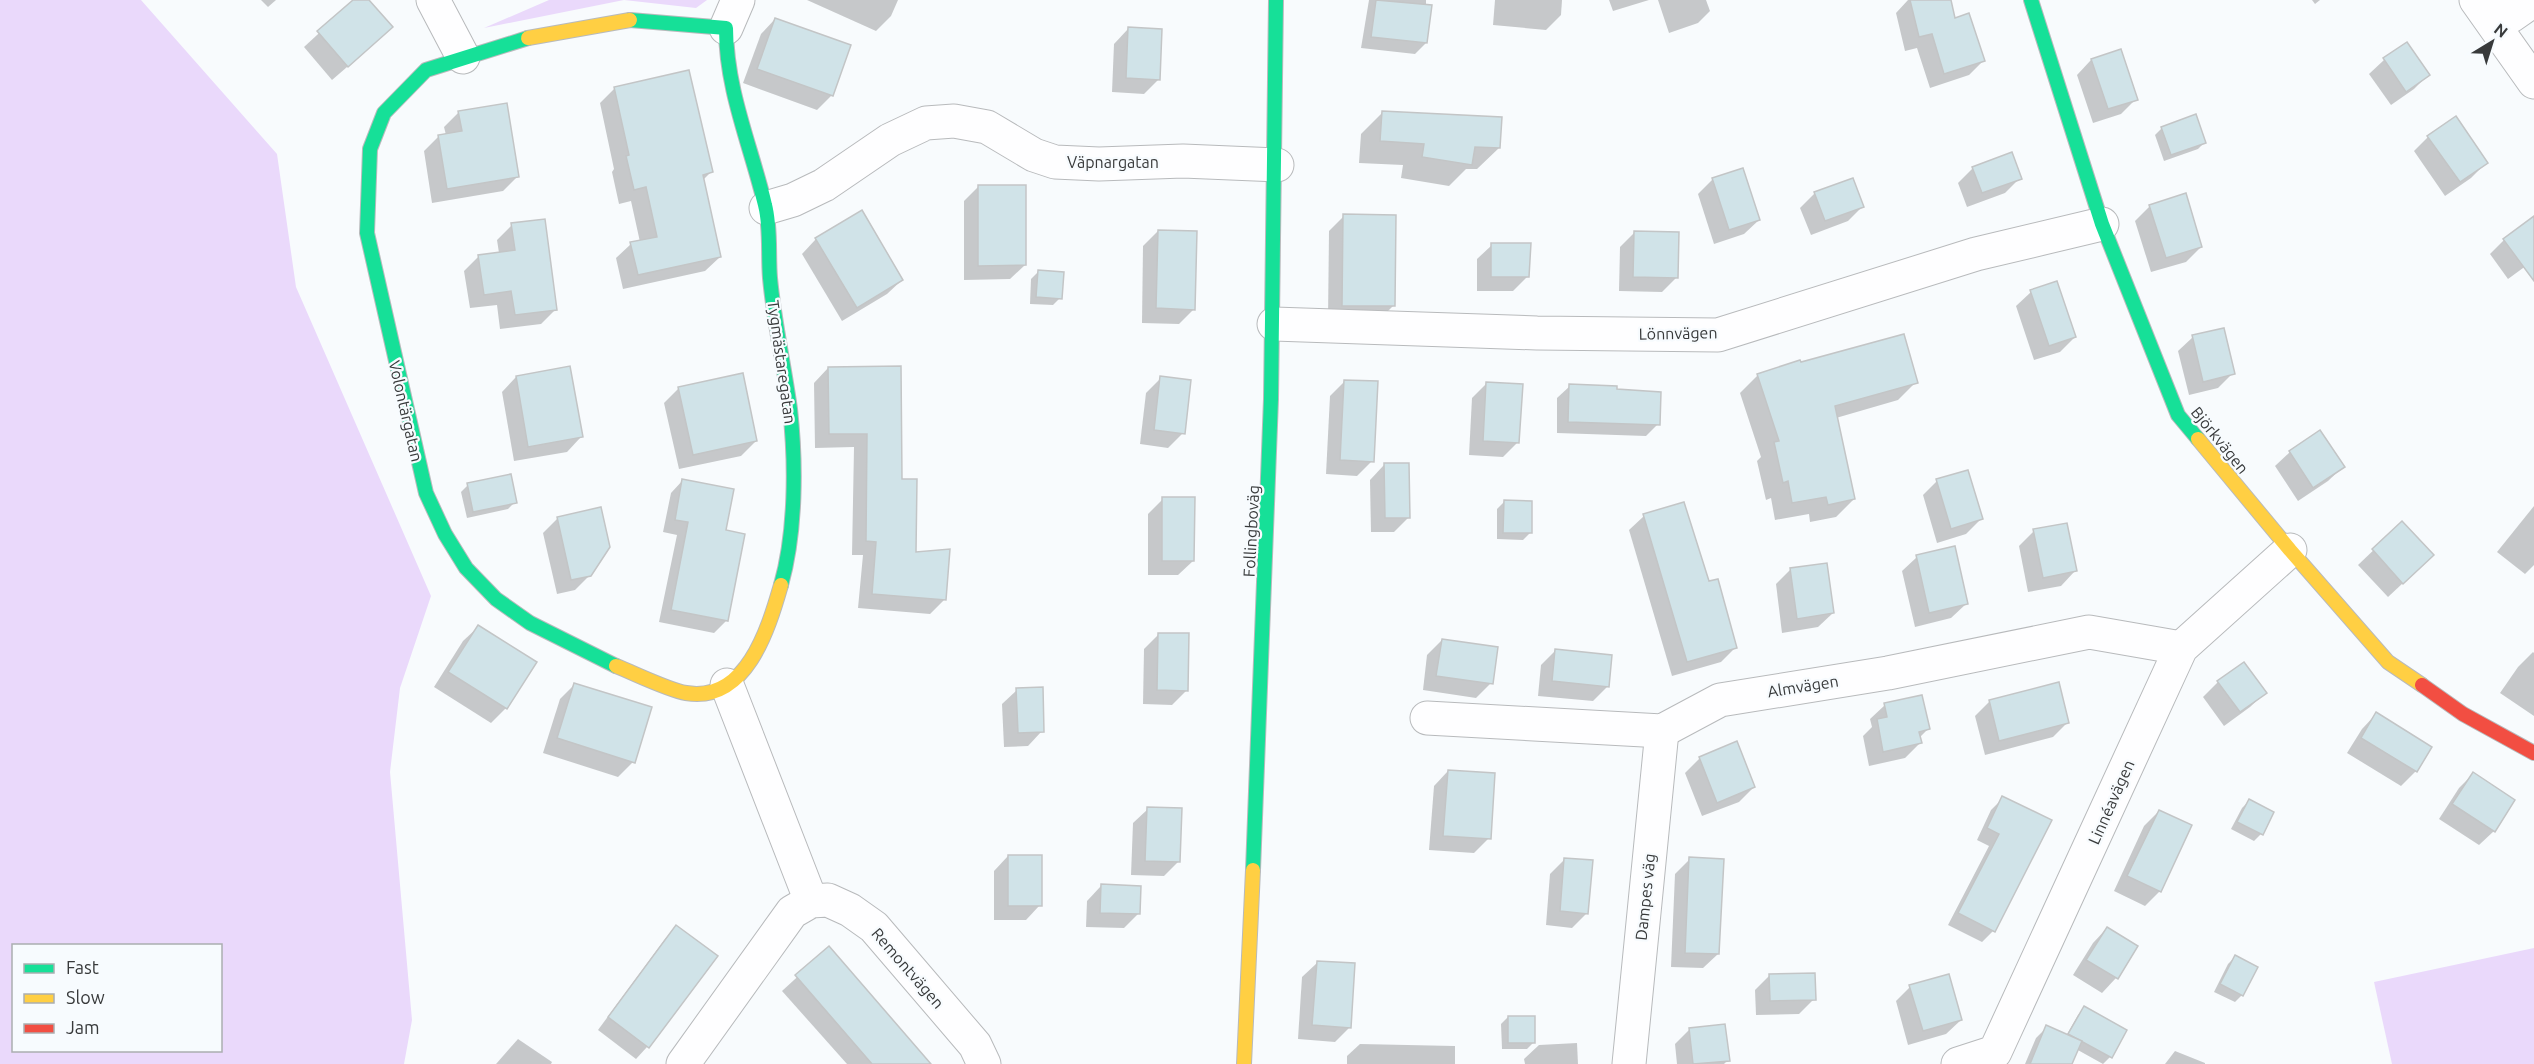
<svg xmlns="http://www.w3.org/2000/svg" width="2534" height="1064" font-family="Ubuntu,sans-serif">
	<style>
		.green { fill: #ead9fb; fill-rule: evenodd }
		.shadow { fill: #0003 }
		.building { fill: #d0e3e8; stroke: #c3c5c6; stroke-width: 1.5 }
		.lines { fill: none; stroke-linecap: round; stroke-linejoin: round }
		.street-casing { stroke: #b8babc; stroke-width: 35 }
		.fast-casing { stroke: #b8babc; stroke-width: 16 }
		.slow-casing { stroke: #b8babc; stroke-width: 16 }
		.jam-casing { stroke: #b8babc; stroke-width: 16 }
		.street { stroke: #fefeff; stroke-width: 33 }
		.fast { stroke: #16e098; stroke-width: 14 }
		.slow { stroke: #ffcf43; stroke-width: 14 }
		.jam { stroke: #f24e42; stroke-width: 14 }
		.labels { text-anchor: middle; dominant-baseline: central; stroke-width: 4.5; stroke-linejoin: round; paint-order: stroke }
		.street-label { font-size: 16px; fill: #383a3b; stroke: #f7fbfe }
	</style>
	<rect width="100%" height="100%" fill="#f8fbfd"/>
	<g class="green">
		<path d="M0,0h141l136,154 19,133 135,309 -31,92 -10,84 22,248 -8,44h-404zM14,946h206v104h-206z"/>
		<polygon points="549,0 624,0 484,28"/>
		<polygon points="624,0 707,0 696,8"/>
		<polygon points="2534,948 2534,1064 2392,1064 2374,982"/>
	</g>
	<g class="shadow">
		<polygon points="261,0 276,0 268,7"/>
		<polygon points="355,0 367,0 376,42 332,80 304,47"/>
		<polygon points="807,0 898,0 891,16 876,31"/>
		<polygon points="1369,0 1426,0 1426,43 1415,54 1361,48"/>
		<polygon points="1495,0 1562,0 1561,15 1546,30 1493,25"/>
		<polygon points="1609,0 1649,0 1613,11"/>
		<polygon points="1658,0 1706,0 1710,11 1698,23 1669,33"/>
		<polygon points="1908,0 1949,0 1954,20 1983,61 1969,75 1930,88 1917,48 1905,51 1896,13"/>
		<polygon points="2312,0 2320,0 2315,4"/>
		<polygon points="775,19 849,46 831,96 817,110 743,83 761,34"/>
		<polygon points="1128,29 1159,79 1144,94 1112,92 1114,44"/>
		<polygon points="2407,44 2429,74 2414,89 2391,105 2369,74 2384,60"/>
		<polygon points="2120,51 2136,99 2121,114 2093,123 2077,75 2091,60"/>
		<polygon points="615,88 711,172 703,180 720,257 705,271 623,289 616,258 631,244 640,242 631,201 619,204 612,172 614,169 600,103"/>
		<polygon points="459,112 518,176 503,191 432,203 424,151 439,136 446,135 444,127"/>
		<polygon points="1383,112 1499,148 1477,169 1466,169 1449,186 1401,178 1403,165 1359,163 1361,134"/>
		<polygon points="2162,128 2205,142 2198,149 2164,161 2155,135"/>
		<polygon points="2428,137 2486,163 2471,178 2445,196 2414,151"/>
		<polygon points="1973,168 2020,178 2005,193 1967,207 1958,183"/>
		<polygon points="1713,179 1759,220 1744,234 1714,244 1698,194"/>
		<polygon points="979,186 1025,265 1010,279 964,280 964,201"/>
		<polygon points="1815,193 1863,206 1848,221 1811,235 1800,208"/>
		<polygon points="2150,206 2201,247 2186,262 2151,272 2135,221"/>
		<polygon points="1344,216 1393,306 1378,321 1328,320 1329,231"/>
		<polygon points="512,225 556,309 541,324 500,329 497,305 470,308 464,271 479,256 499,253 497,240"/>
		<polygon points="2534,227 2534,260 2508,279 2490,254 2504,240"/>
		<polygon points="1158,231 1194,309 1179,324 1142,323 1143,246"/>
		<polygon points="1635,232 1677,277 1662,292 1619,291 1620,247"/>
		<polygon points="816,239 902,280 887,294 842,321 802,254"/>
		<polygon points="1492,245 1527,277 1513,291 1477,291 1477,259"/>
		<polygon points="1038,272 1060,298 1053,305 1030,304 1031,279"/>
		<polygon points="2031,292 2075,337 2060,352 2034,360 2016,306"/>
		<polygon points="2193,337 2233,373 2218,388 2189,395 2178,351"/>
		<polygon points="828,368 901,480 915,554 944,600 930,614 858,608 863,555 852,555 854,447 815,448 814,383"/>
		<polygon points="1758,375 1916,382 1898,400 1836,418 1854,499 1836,517 1810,522 1809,514 1775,520 1771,498 1766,500 1757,461 1761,457 1740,393"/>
		<polygon points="516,377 581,437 567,452 514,461 502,392"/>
		<polygon points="1161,378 1183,433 1168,448 1140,444 1146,393"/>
		<polygon points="1345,381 1372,461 1357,476 1326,474 1330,396"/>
		<polygon points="1487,383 1518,442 1503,457 1469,455 1472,398"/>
		<polygon points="1570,386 1615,391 1658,424 1646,436 1557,433 1557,398"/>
		<polygon points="679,388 756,441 741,456 679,469 664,403"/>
		<polygon points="2290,452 2343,467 2328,481 2298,501 2275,466"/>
		<polygon points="1384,465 1409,517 1394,532 1371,532 1370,480"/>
		<polygon points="683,480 724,531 726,621 714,633 659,622 677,535 663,532 671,493"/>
		<polygon points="1937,481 1981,519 1966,534 1937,543 1923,495"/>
		<polygon points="468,485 515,502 508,509 467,518 461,492"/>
		<polygon points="1163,499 1193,561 1178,575 1148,575 1148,514"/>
		<polygon points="1504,502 1530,533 1523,540 1497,539 1497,509"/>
		<polygon points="2534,506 2534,565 2525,574 2497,552"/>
		<polygon points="1644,516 1708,583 1736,647 1721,662 1672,676 1629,530"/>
		<polygon points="558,518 590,575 575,590 557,594 543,533"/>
		<polygon points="2402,523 2417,570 2388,597 2358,565"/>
		<polygon points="2034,531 2075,571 2061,586 2028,592 2019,546"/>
		<polygon points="1917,557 1966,604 1951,618 1915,627 1902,571"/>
		<polygon points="1790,570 1833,613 1818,627 1782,633 1776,584"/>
		<polygon points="478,627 535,662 506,708 491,723 434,687 463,641"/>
		<polygon points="1159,634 1187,690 1172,705 1143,704 1144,649"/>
		<polygon points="1442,640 1491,683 1476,698 1423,690 1427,655"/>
		<polygon points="1556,650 1608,686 1593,701 1538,696 1541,665"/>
		<polygon points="2533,652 2534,653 2534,716 2500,693 2518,667"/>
		<polygon points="2244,664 2265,693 2250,707 2224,726 2203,697 2218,682"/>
		<polygon points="574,685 633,762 618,777 543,753 560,699"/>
		<polygon points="1017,690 1042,731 1028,746 1004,747 1002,704"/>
		<polygon points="1990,701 2068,722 2053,737 1985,755 1975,716"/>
		<polygon points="1885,705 1928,729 1919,738 1920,743 1905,758 1869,766 1863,736 1872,727 1870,719"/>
		<polygon points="2376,714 2416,771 2401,786 2347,753 2362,729"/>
		<polygon points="1700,758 1754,787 1739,802 1702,816 1685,773"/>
		<polygon points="1448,771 1489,838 1474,853 1429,850 1434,786"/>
		<polygon points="2473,774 2494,831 2479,845 2439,819 2459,788"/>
		<polygon points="2003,798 1993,931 1982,942 1948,925 1989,846 1977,840 1991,810"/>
		<polygon points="2249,801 2272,813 2261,834 2254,841 2231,829 2242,808"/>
		<polygon points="1148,809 1178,862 1164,876 1131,875 1133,823"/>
		<polygon points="2159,811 2160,891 2145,906 2114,891 2144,826"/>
		<polygon points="1008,856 1040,905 1026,920 994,920 994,871"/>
		<polygon points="1565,859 1587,913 1572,928 1546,925 1550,874"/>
		<polygon points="1690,859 1718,954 1703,968 1671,967 1675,874"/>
		<polygon points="1101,886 1139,913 1124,928 1086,927 1087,901"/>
		<polygon points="676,927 716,957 647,1047 636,1059 598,1030 665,939"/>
		<polygon points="2107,928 2136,946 2116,978 2102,993 2073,975 2093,943"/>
		<polygon points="829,948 928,1064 847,1064 782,991"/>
		<polygon points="2235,957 2242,995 2235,1002 2214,992 2228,964"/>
		<polygon points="1317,963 1350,1027 1335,1042 1298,1039 1302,977"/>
		<polygon points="1770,975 1814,999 1799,1014 1756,1015 1755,990"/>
		<polygon points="1910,987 1961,1020 1946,1034 1908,1045 1896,1001"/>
		<polygon points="2085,1008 2110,1057 2103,1064 2076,1049 2070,1064 2025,1064 2036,1038 2047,1027 2066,1036 2078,1015"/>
		<polygon points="1508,1017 1534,1042 1527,1049 1502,1049 1501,1024"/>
		<polygon points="1690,1029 1728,1060 1724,1064 1677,1064 1675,1044"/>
		<polygon points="518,1039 552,1062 551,1064 496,1064"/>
		<polygon points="1577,1043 1578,1064 1525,1064 1524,1059 1539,1045"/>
		<polygon points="1360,1044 1455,1046 1455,1064 1347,1064 1347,1056"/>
		<polygon points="2175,1051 2205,1063 2205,1064 2165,1064"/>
	</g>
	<g class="building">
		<polygon points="353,0 369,0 393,27 348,67 317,31"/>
		<polygon points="1376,0 1432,5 1427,43 1371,37"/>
		<polygon points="1910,0 1951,0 1955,18 1969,13 1985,61 1944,74 1932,34 1919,37"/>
		<polygon points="775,18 851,45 833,96 757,69"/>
		<polygon points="1128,27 1162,29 1160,80 1126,78"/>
		<polygon points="2407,42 2430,75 2406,92 2383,58"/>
		<polygon points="2121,49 2138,100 2108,109 2091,59"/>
		<polygon points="689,70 713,172 703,175 721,257 638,275 630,242 657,237 646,187 634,190 626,156 629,155 614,87"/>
		<polygon points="507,103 519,177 447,189 438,135 462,131 458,111"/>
		<polygon points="1382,111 1502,117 1500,148 1475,147 1472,165 1422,157 1424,144 1380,141"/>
		<polygon points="2196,114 2206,143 2171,155 2161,127"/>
		<polygon points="2456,116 2488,163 2460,182 2427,136"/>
		<polygon points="2012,152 2022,179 1982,193 1972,167"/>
		<polygon points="1743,168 1760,220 1729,230 1712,178"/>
		<polygon points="1853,178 1864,207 1825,221 1814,192"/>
		<polygon points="978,185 1026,185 1026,265 978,266"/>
		<polygon points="2186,193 2202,247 2166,258 2149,205"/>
		<polygon points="862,210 903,280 857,308 815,238"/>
		<polygon points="1343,214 1396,215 1395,306 1342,306"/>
		<polygon points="2534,216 2534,281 2503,239"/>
		<polygon points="545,219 557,310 515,315 511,291 484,295 478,255 515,250 511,223"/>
		<polygon points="1158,230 1197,231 1195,310 1156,308"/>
		<polygon points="1634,231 1679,232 1678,278 1633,277"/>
		<polygon points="1491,243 1531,243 1529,277 1491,277"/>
		<polygon points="1038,270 1064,272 1062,299 1036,297"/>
		<polygon points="2057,281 2076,337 2049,346 2030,290"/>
		<polygon points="2224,328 2235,374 2203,382 2192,335"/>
		<polygon points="1904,334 1918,383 1835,406 1855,499 1828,505 1826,497 1792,503 1788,481 1783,483 1774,442 1779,441 1757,374 1800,360 1801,362"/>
		<polygon points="570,366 583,437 528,447 516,376"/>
		<polygon points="901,366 902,479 917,479 916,552 950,549 946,600 872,594 876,542 866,541 867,434 829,434 828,367"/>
		<polygon points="743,373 757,441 693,455 678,387"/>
		<polygon points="1160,376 1191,380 1185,434 1154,430"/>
		<polygon points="1344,380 1378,381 1374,462 1340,460"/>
		<polygon points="1486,382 1523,384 1519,443 1483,441"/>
		<polygon points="1569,384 1617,386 1617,389 1661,392 1660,425 1568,422"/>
		<polygon points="2320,430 2345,467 2313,488 2289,451"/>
		<polygon points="1384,463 1409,463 1410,518 1385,518"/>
		<polygon points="1968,470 1983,519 1951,529 1936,479"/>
		<polygon points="511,474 517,503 473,512 467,483"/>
		<polygon points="682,479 734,489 726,530 745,534 728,621 671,610 688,522 675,520"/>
		<polygon points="1162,497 1195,497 1194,561 1162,561"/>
		<polygon points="1504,500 1532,501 1532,533 1503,533"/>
		<polygon points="1684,502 1709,581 1718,579 1737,648 1687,662 1643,514"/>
		<polygon points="601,507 610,547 591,576 571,580 557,517"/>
		<polygon points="2402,521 2434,555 2403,584 2372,549"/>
		<polygon points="2067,523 2077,571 2043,578 2033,529"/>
		<polygon points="1955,546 1968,604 1929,613 1916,555"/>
		<polygon points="1827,563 1834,613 1797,619 1790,568"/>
		<polygon points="478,625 537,662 507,709 448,672"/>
		<polygon points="1158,633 1189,633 1188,691 1157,690"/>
		<polygon points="1442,639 1498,647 1493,684 1436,676"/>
		<polygon points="1555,649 1612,655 1609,687 1552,681"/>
		<polygon points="2244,662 2267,693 2240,712 2217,681"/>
		<polygon points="2059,682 2069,723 1999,741 1989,700"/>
		<polygon points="574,683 652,707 635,763 557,738"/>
		<polygon points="1043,687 1044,732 1018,733 1016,688"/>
		<polygon points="1922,695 1930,729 1919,732 1922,743 1883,752 1877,719 1887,717 1884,703"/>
		<polygon points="2376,712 2432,747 2417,772 2361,738"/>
		<polygon points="1737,741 1755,787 1717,803 1699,757"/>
		<polygon points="1448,770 1495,773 1491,839 1443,836"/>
		<polygon points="2473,772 2515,800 2495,832 2452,804"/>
		<polygon points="2002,796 2052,820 1995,932 1958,913 1999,834 1987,828"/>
		<polygon points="2249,799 2274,812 2263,835 2237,822"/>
		<polygon points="1147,807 1182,808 1180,862 1145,861"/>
		<polygon points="2159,810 2192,825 2161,892 2127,876"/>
		<rect x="1008" y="855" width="34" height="51"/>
		<polygon points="1689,857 1724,859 1719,954 1685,953"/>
		<polygon points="1564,858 1593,860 1588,914 1560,911"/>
		<polygon points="1101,884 1141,886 1140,914 1100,913"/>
		<polygon points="676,925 718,956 649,1048 608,1017"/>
		<polygon points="2107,927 2138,946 2118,979 2086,960"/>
		<polygon points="829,946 931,1064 872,1064 795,975"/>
		<polygon points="2235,955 2258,967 2243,996 2220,984"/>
		<polygon points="1317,961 1355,963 1351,1028 1312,1025"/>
		<polygon points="1815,973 1816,1000 1770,1001 1769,974"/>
		<polygon points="1949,974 1962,1020 1923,1031 1909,985"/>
		<polygon points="2084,1006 2127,1030 2112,1058 2068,1034"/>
		<rect x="1508" y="1016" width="27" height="27"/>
		<polygon points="1725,1024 1730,1061 1693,1064 1689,1028"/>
		<polygon points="2046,1025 2082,1041 2072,1064 2030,1064"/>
	</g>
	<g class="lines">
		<defs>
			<g id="street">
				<polyline points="433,0 463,57"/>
				<polyline points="2476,0 2534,82"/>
				<polyline points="2481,0 2501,18 2511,16 2534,0"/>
				<polyline points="726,28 738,0"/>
				<polyline points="766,208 793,200 824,185 890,140 926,123 954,121 987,127 1034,155 1055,162 1099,164 1183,161 1277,165"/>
				<polyline points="1274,324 1537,333 1718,335 1976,254 2102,224"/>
				<polyline points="727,685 811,901"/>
				<polyline points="1427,718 1662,731 1720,700 1888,673 2089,632 2181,648"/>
				<polyline points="683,1064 792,912 811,901 828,900 850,910 874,927 975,1045 984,1064"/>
				<polyline points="1629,1064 1662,731"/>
				<polyline points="1958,1064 1995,1052 2181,648 2290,550"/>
			</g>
			<g id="fast">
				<polyline points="2031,0 2102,224 2178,415 2198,439"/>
				<path d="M630,20l96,8c0,62 25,118 39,177 6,23 3,49 5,73 4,44 14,87 20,131 6,54 6,123 -9,176"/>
				<polyline points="528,38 426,70 384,113 370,149 367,233 426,493 445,534 466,568 496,599 530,623 616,666"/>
				<polyline points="1253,870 1271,399 1276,0"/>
			</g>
			<g id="slow">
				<polyline points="528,38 630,20"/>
				<polyline points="2198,439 2290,550 2388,662 2422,685"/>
				<path d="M616,666c18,7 52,24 70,27 60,10 82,-63 95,-108"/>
				<polyline points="1244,1064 1253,870"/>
			</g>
			<polyline id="jam" points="2422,685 2463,714 2534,753"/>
		</defs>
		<use href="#street" class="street-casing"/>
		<use href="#fast" class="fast-casing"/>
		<use href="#slow" class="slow-casing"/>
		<use href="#jam" class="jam-casing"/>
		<use href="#street" class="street"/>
		<use href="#fast" class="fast"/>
		<use href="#slow" class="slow"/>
		<use href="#jam" class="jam"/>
	</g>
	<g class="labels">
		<g class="street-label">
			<text x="1113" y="162">Väpnargatan</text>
			<text transform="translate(1678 333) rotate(-1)">Lönnvägen</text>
			<text transform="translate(782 362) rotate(82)">Tygmästaregatan</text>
			<text transform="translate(406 411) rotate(77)">Volontärgatan</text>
			<text transform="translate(2220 440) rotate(51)">Björkvägen</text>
			<text transform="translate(1251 531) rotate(-87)">Follingboväg</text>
			<text transform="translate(1803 686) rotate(-9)">Almvägen</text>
			<text transform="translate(2111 802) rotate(-66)">Linnéavägen</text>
			<text transform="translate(1645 897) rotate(-84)">Dampes väg</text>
			<text transform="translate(908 968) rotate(49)">Remontvägen</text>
		</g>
	</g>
	<rect x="12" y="944" width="210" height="108" fill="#f7fbfe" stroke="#abaeb0" stroke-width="1.5"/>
	<rect x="24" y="964" width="30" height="9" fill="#16e098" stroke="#abaeb0" stroke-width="1.5"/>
	<text x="66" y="974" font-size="18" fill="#383a3b">Fast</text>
	<rect x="24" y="994" width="30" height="9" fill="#ffcf43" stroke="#abaeb0" stroke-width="1.5"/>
	<text x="66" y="1004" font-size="18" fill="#383a3b">Slow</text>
	<rect x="24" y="1024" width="30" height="9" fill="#f24e42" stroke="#abaeb0" stroke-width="1.5"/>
	<text x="66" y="1034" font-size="18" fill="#383a3b">Jam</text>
	<g transform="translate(2492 42) rotate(38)" stroke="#f7fbfe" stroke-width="4.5" paint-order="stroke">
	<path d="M0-4.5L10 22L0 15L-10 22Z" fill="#383a3b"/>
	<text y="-9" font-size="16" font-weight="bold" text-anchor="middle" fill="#383a3b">N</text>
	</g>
</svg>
